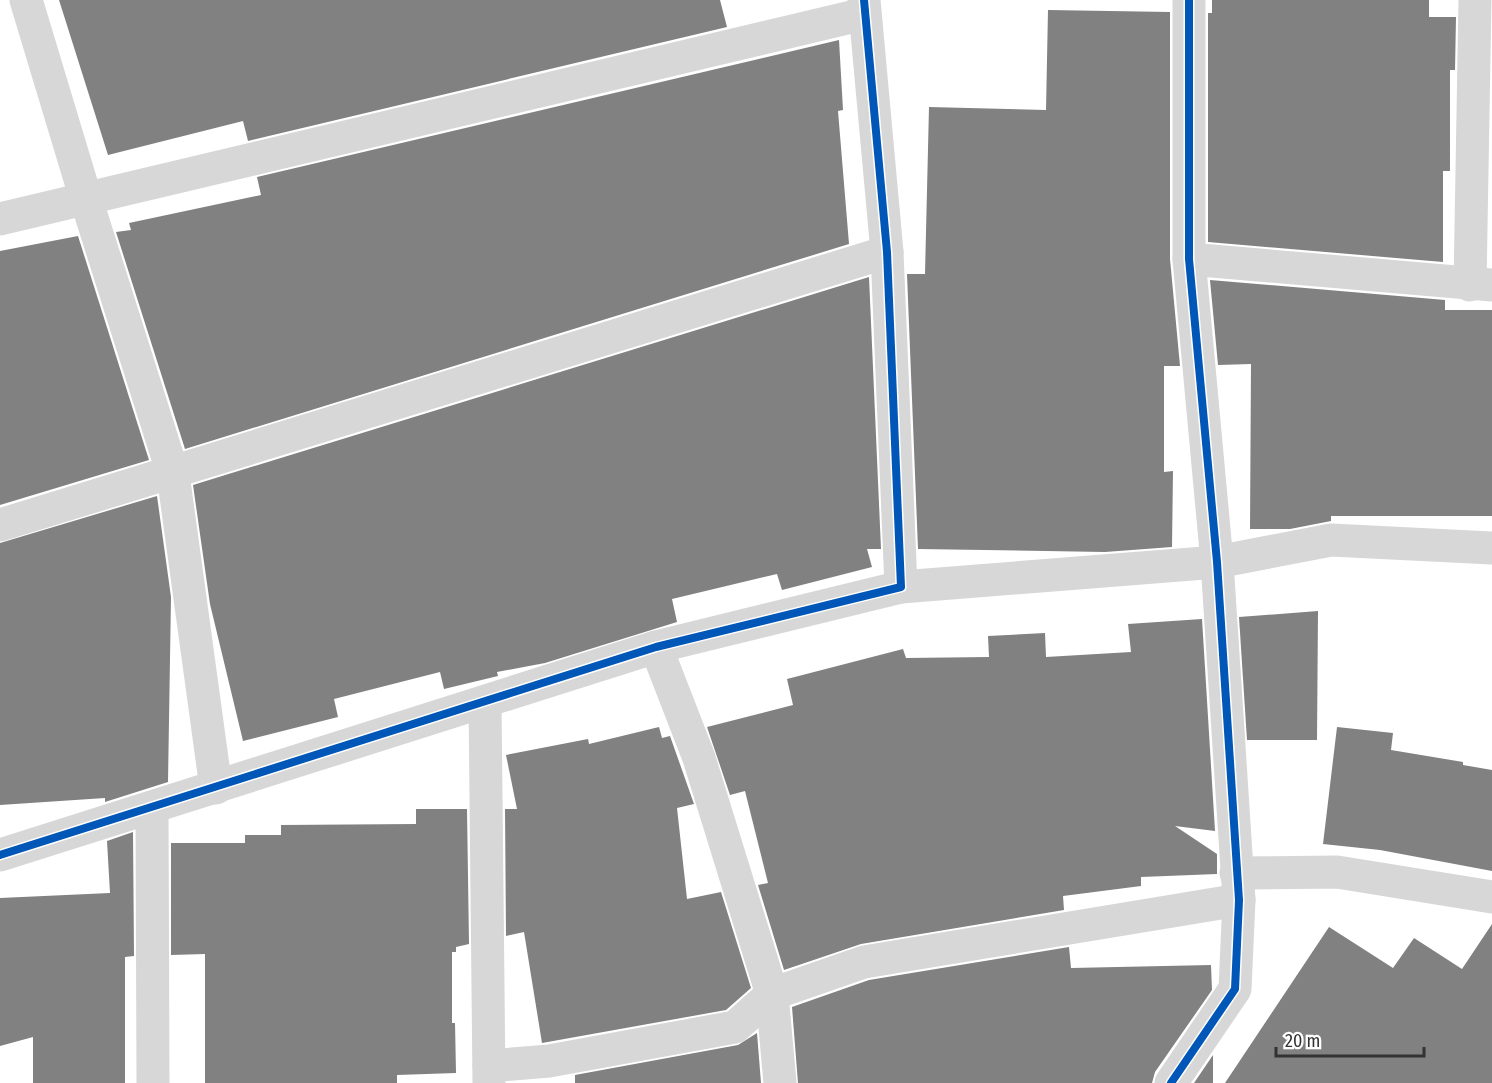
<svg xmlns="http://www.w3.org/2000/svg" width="1492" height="1083" font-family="'Fira Sans Condensed',sans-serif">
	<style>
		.building { fill: #818181 }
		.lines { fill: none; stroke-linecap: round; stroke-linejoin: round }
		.street { stroke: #d7d7d7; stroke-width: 33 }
		.cycleway-casing { stroke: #fff; stroke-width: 11 }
		.cycleway { stroke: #0057b8; stroke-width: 8 }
	</style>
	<rect width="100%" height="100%" fill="#fff"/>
	<g class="building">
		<polygon points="59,0 720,0 727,27 248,141 243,121 108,155"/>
		<polygon points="1212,0 1429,0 1429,17 1456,17 1455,70 1450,70 1450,171 1443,171 1443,262 1208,242 1208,13 1212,13"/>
		<polygon points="1048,10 1170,12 1170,259 1180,366 1164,366 1164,472 1173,471 1172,547 1105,552 918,549 907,274 925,274 929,107 1046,110"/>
		<polygon points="839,40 843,110 838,111 849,244 185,449 116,232 131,230 129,223 261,195 257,177"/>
		<polygon points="78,236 149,460 0,505 0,251"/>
		<polygon points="869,277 881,549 867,549 872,567 782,590 777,574 672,599 677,622 545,663 497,672 498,676 444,689 440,672 334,699 338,717 243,741 210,604 193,485"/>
		<polygon points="1210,280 1445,300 1445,310 1492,310 1492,516 1331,516 1331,521 1290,529 1250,529 1251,364 1218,365"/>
		<polygon points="157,496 171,597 168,782 105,802 105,798 0,805 0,543"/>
		<polygon points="1318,611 1317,740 1247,740 1239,617"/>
		<polygon points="1202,619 1215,831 1175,826 1217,854 1217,874 1141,877 1141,886 1063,896 1064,910 861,944 784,970 758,885 768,883 745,791 730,795 707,727 793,705 787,679 903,649 906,658 989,657 988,636 1045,633 1046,657 1131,652 1128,624"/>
		<polygon points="659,727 662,738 670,736 694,804 677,808 687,899 721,892 751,988 726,1010 542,1043 524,932 506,936 505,809 517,809 506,755 588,739 589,744"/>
		<polygon points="1337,727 1393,733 1391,750 1463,762 1463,765 1492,770 1492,871 1380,850 1323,844"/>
		<polygon points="416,809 467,809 469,944 456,947 456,952 452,952 452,1023 455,1023 456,1073 397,1075 397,1083 205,1083 205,954 171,955 171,843 245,843 245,835 281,835 281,825 416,824"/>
		<polygon points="133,832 134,956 125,957 125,1083 33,1083 33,1037 0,1046 0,898 110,893 107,841"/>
		<polygon points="1492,924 1492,1083 1225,1083 1329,927 1393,968 1414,938 1462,969"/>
		<polygon points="1069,947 1071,968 1211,965 1212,990 1155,1072 1152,1083 798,1083 792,1007 869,980"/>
		<polygon points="757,1033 761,1083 575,1083 575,1075 738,1045"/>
		<polygon points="1213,1055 1213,1083 1194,1083"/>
	</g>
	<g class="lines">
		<g class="street">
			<polyline points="26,0 86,199 173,474 216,788"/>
			<polyline points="0,219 864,14"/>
			<polyline points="1189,259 1492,285"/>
			<polyline points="1470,285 1475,0"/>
			<polyline points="0,525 887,252"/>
			<polyline points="901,587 1217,562 1331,540 1492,548"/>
			<polyline points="656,647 699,758 772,994 780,1083"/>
			<polyline points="485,702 489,1083"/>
			<polyline points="152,808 153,1083"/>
			<polyline points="0,855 656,647 901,587 887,252 864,0"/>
			<polyline points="1236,873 1337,872 1492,897"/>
			<polyline points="489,1066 549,1061 735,1027 772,994 864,962 1239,900"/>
			<polyline points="1171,1083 1235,989 1239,900 1217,562 1189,259 1189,0"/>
		</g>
		<defs>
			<g id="cycleway">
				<polyline points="0,855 656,647 901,587 887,252 864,0"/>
				<polyline points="1171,1083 1235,989 1239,900 1217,562 1189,259 1189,0"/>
			</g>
		</defs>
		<use href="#cycleway" class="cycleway-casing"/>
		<use href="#cycleway" class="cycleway"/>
	</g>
	<path d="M1276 1047v9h148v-9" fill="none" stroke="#333333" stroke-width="3"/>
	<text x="1285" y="1047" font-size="18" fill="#333333" stroke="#ffffff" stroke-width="4.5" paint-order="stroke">20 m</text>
</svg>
